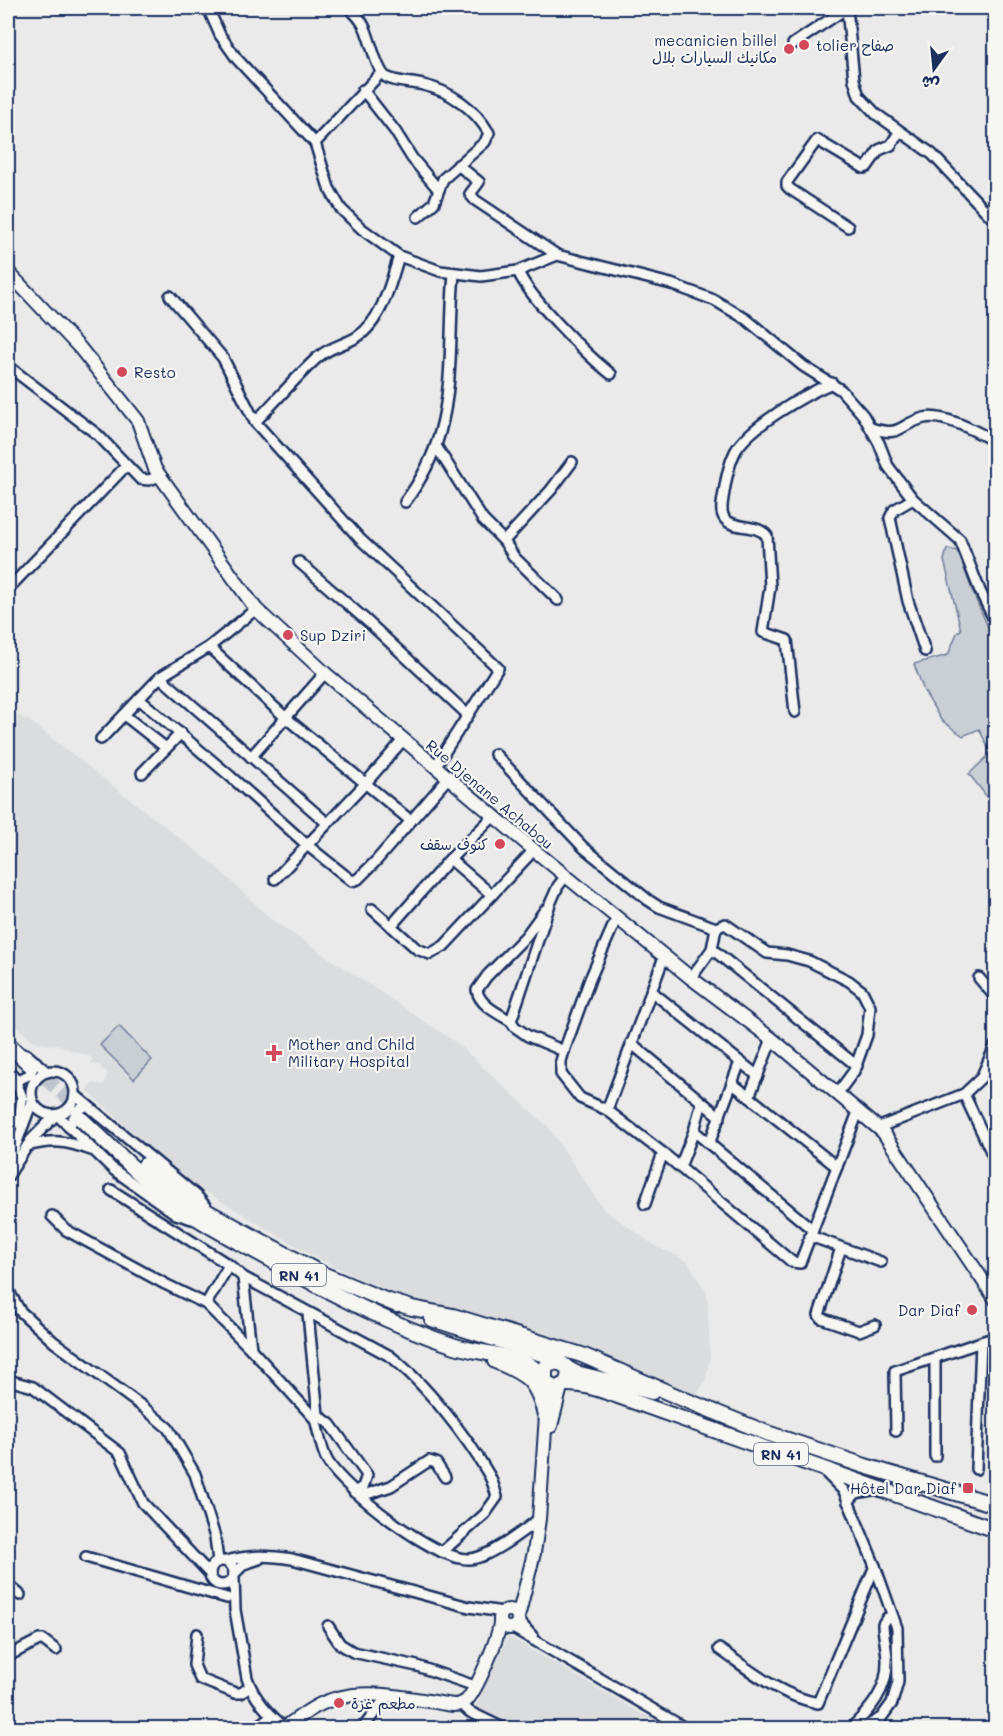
<svg xmlns="http://www.w3.org/2000/svg" width="1003" height="1736" font-family="Mali,'Playpen Sans Arabic',sans-serif">
	<style>
		.built { fill: #dadcde }
		.green { fill: #caced5; stroke: #727e9a; stroke-width: 1.5 }
		.lines { fill: none; stroke-linecap: round; stroke-linejoin: round }
		.highway-tunnel { stroke: #c0c5cd; stroke-width: 14; stroke-dasharray: 14 7; stroke-linecap: butt }
		.minor-casing { stroke: #1b2f5e; stroke-width: 14 }
		.major-casing { stroke: #1b2f5e; stroke-width: 16 }
		.highway-casing { stroke: #1b2f5e; stroke-width: 18 }
		.minor { stroke: #f6f6f2; stroke-width: 9 }
		.major { stroke: #f6f6f2; stroke-width: 12 }
		.highway { stroke: #f6f6f2; stroke-width: 14 }
		.poi-dot { fill: #d1495b; stroke: #f6f6f2; stroke-width: 2 }
		.labels { text-anchor: middle; dominant-baseline: central; stroke-width: 4.5; stroke-linejoin: round; paint-order: stroke }
		.shield { fill: #f6f6f2; stroke: #5d6b8a; stroke-width: 1.5 }
		.shield-label { font-size: 14px; font-weight: bold; fill: #1b2f5e }
		.poi-label { font-size: 15px; fill: #1b2f5e; stroke: #f6f6f2; text-anchor: start }
		.street-label { font-size: 15px; fill: #1b2f5e; stroke: #f6f6f2 }
	</style>
	<rect width="100%" height="100%" fill="#e9eae9"/>
	<filter id="ink" filterUnits="userSpaceOnUse"><feTurbulence type="fractalNoise" baseFrequency=".0167" numOctaves="2"/><feDisplacementMap in="SourceGraphic" scale="12" xChannelSelector="R" yChannelSelector="G"/><feConvolveMatrix kernelMatrix="1 2 1 2 8 2 1 2 1" color-interpolation-filters="sRGB"/></filter>
	<g filter="url(#ink)">
		<g class="built">
			<polygon points="8,710 31,722 213,864 272,920 458,1044 549,1128 604,1210 657,1247 687,1261 707,1294 710,1358 705,1381 697,1395 594,1355 440,1307 400,1298 315,1257 189,1182 152,1151 88,1091 89,1086 92,1083 104,1085 108,1072 101,1069 101,1066 91,1063 93,1058 58,1045 48,1045 35,1041 8,1021"/>
			<polygon points="508,1636 642,1714 662,1721 671,1728 519,1728 475,1707"/>
		</g>
		<g class="green">
			<polygon points="947,549 958,551 973,593 995,643 995,807 969,774 991,753 979,729 963,736 941,720 924,691 914,664 948,655 957,633 961,630 944,560"/>
			<polygon points="119,1026 152,1060 134,1079 100,1045"/>
		</g>
		<g class="lines">
			<polyline class="highway-tunnel" points="29,1064 85,1113"/>
			<defs>
				<g id="minor">
					<polyline points="208,8 220,35 237,59 315,143 329,188 341,209 362,229 399,256 440,271 481,276 518,271 557,255 671,284 714,300 746,319 803,366 841,390 863,415 879,443 888,466 913,499 960,540 980,591 996,623"/>
					<path d="M349,8c6,5 11,10 15,18 6,11 12,44 22,51 11,6 25,5 37,8 28,6 52,24 66,48l-4,9 -42,37 -9,24 -16,14"/>
					<polyline points="847,8 854,80 859,96 876,114 932,154 996,222"/>
					<polyline points="793,44 847,8"/>
					<polyline points="363,90 395,131 412,158 438,189"/>
					<polyline points="315,143 381,73"/>
					<polyline points="458,165 479,182 470,194 475,200 557,255"/>
					<polyline points="848,227 790,189 787,186 787,182 817,140 864,168 867,167 879,150 891,145 899,132"/>
					<path d="M518,271c10,26 70,85 93,103"/>
					<polyline points="170,296 223,358 255,422 360,539 498,668 435,767"/>
					<polyline points="8,366 98,435 140,479 149,480 160,476"/>
					<path d="M255,422c21,-21 40,-44 62,-64 12,-11 27,-13 40,-21 25,-16 34,-55 42,-81"/>
					<path d="M871,428c31,10 28,-4 53,-10 20,-5 55,15 72,24"/>
					<polyline points="436,446 483,520 504,541 514,557 558,600"/>
					<polyline points="913,499 894,510 890,518 908,601 925,651"/>
					<path d="M405,502c15,-20 28,-45 35,-70 14,-50 9,-106 14,-158"/>
					<polyline points="504,541 551,490 572,462"/>
					<polyline points="299,562 367,621 468,715"/>
					<polyline points="8,589 126,466"/>
					<polyline points="256,609 209,647 160,677 139,699 230,776 307,845 352,881 358,879 376,861 448,778"/>
					<polyline points="209,647 285,717 411,821"/>
					<polyline points="160,677 327,823"/>
					<path d="M795,712l-8,-72 -24,-8 7,-45 -3,-51c-10,-13 -33,-6 -42,-17 -6,-7 -2,-19 -1,-27 2,-13 5,-28 11,-40 13,-25 71,-58 97,-69"/>
					<polyline points="124,715 166,748"/>
					<polyline points="101,739 139,699"/>
					<polyline points="495,754 583,847 648,900 659,907 716,928 725,924 767,953 787,955 809,961 849,981 862,991 870,1007 867,1035 854,1071 837,1094"/>
					<polyline points="251,757 325,673"/>
					<polyline points="142,773 181,733"/>
					<polyline points="450,859 492,895"/>
					<polyline points="566,876 558,886 550,904 511,1021 515,1027 528,1036 564,1051 590,979 617,917"/>
					<polyline points="275,879 365,784 403,740"/>
					<polyline points="372,909 417,949 430,954 444,946 534,850"/>
					<polyline points="391,926 450,859 494,816"/>
					<polyline points="712,949 857,1066"/>
					<polyline points="691,978 712,949 716,928"/>
					<polyline points="979,978 996,998"/>
					<polyline points="651,991 758,1076"/>
					<path d="M511,1021c-12,-7 -32,-16 -34,-31l10,-14 39,-40 19,-26"/>
					<polyline points="631,1043 720,1117"/>
					<polyline points="564,1051 561,1061 561,1074 580,1098 607,1110 663,1153 792,1262 800,1263 858,1112"/>
					<polyline points="26,1054 47,1072"/>
					<circle cx="53" cy="1093" r="22"/>
					<polyline points="13,1075 22,1097 19,1124"/>
					<polyline points="18,1080 29,1075 36,1062"/>
					<polyline points="733,1084 837,1167"/>
					<polyline points="964,1094 996,1162"/>
					<polyline points="75,1095 197,1196 206,1207"/>
					<polyline points="749,1097 772,1039"/>
					<polyline points="607,1110 664,957"/>
					<polyline points="57,1115 114,1170 176,1214 192,1219"/>
					<polyline points="69,1127 77,1111 87,1105"/>
					<polyline points="877,1128 964,1094 981,1078 996,1044"/>
					<polyline points="694,1131 813,1230"/>
					<polyline points="709,1144 740,1062"/>
					<path d="M27,1146c27,-7 39,-5 64,4"/>
					<polyline points="8,1166 32,1102"/>
					<polyline points="680,1167 694,1131 702,1102"/>
					<polyline points="8,1176 31,1140 56,1115"/>
					<path d="M111,1190l118,75 14,12 147,79c34,26 78,82 99,119 4,7 6,15 8,22l-12,17 -43,38"/>
					<polyline points="645,1204 663,1153"/>
					<polyline points="52,1216 66,1230 165,1284 206,1304 251,1349 315,1419"/>
					<polyline points="810,1236 881,1262"/>
					<polyline points="841,1248 819,1315 821,1318 859,1331 875,1325"/>
					<polyline points="243,1277 251,1349"/>
					<polyline points="8,1290 20,1311 54,1342 143,1407 168,1428 195,1474 215,1537 218,1561"/>
					<polyline points="206,1304 229,1265"/>
					<path d="M308,1314l10,101 -3,4c4,13 6,32 13,43 18,29 106,97 140,97 19,1 56,-29 71,-40"/>
					<polyline points="935,1359 935,1456"/>
					<polyline points="8,1380 33,1387 120,1453 143,1503 210,1574"/>
					<polyline points="318,1415 330,1424 367,1475 363,1487 354,1492"/>
					<polyline points="896,1431 895,1371 996,1337"/>
					<polyline points="976,1469 981,1342"/>
					<polyline points="825,1472 844,1491 875,1566 897,1628 898,1682 892,1703 881,1718 863,1728"/>
					<polyline points="361,1496 391,1486 429,1461 436,1463 445,1477"/>
					<polyline points="848,1502 856,1493 877,1489"/>
					<polyline points="86,1557 227,1598"/>
					<circle cx="222" cy="1573" r="12"/>
					<path d="M226,1561c23,-6 42,-6 66,-2l177,48 34,5"/>
					<polyline points="234,1574 244,1564 259,1559"/>
					<path d="M234,1578l1,32 12,68c7,21 22,36 38,50"/>
					<polyline points="8,1585 20,1595"/>
					<polyline points="518,1620 533,1637"/>
					<polyline points="328,1626 340,1644 353,1652 417,1666 475,1686"/>
					<polyline points="513,1628 685,1728"/>
					<polyline points="197,1634 194,1665 200,1679 235,1693 241,1693 250,1687"/>
					<path d="M719,1649c31,21 61,47 99,54l57,-137"/>
					<polyline points="8,1656 39,1640 43,1640 56,1650"/>
					<polyline points="461,1704 470,1712 503,1728"/>
					<polyline points="256,1728 272,1716"/>
					<polyline points="363,1728 388,1695"/>
					<path d="M851,1728c19,-18 37,-38 36,-67 0,-13 -4,-25 -4,-37l4,-6 6,-1"/>
				</g>
				<g id="major">
					<polyline points="8,272 80,348 138,421 155,469 256,609 325,673 534,850 691,978 772,1039 883,1132 996,1300"/>
					<polyline points="551,1426 561,1387"/>
					<circle cx="509" cy="1619" r="9"/>
					<polyline points="518,1617 534,1553 539,1519 548,1385"/>
					<path d="M284,1728c10,-7 20,-15 31,-21 42,-24 94,-8 138,-2 5,0 9,-1 13,-4 11,-11 32,-62 34,-78"/>
				</g>
				<g id="highway">
					<polyline points="8,1044 29,1064"/>
					<path d="M80,1118c34,31 68,67 106,93 28,19 58,34 87,50 58,32 118,64 182,85 20,6 42,7 62,14 8,2 14,5 20,11 9,9 13,23 28,13 11,-16 -7,-29 -20,-16v13"/>
					<polyline points="145,1165 178,1193 208,1212 320,1273 397,1305"/>
					<polyline points="389,1301 412,1308 453,1316 582,1355 683,1399 767,1433 865,1466 996,1505"/>
					<polyline points="432,1319 542,1354 560,1362"/>
					<path d="M495,1361c32,13 42,19 50,54"/>
					<polyline points="567,1368 576,1373 652,1392"/>
					<path d="M565,1384c19,-1 36,6 53,12l378,134"/>
				</g>
			</defs>
			<use href="#minor" class="minor-casing"/>
			<use href="#major" class="major-casing"/>
			<use href="#highway" class="highway-casing"/>
			<use href="#minor" class="minor"/>
			<use href="#major" class="major"/>
			<use href="#highway" class="highway"/>
		</g>
	</g>
	<g class="poi-dot">
		<circle cx="804" cy="45" r="6"/>
		<circle cx="789" cy="49" r="6"/>
		<circle cx="122" cy="372" r="6"/>
		<circle cx="288" cy="635" r="6"/>
		<circle cx="500" cy="844" r="6"/>
		<path d="M271 1044h6v6h6v6h-6v6h-6v-6h-6v-6h6z"/>
		<circle cx="972" cy="1310" r="6"/>
		<rect x="962" y="1482" width="12" height="12" rx="3"/>
		<circle cx="339" cy="1703" r="6"/>
	</g>
	<g class="labels">
		<g class="shield">
			<rect x="272" y="1264" width="54" height="22" rx="4.5"/>
			<rect x="754" y="1443" width="54" height="22" rx="4.5"/>
		</g>
		<g class="shield-label">
			<text x="299" y="1275">RN 41</text>
			<text x="781" y="1454">RN 41</text>
		</g>
		<g class="poi-label">
			<text x="777" y="40" text-anchor="end">mecanicien billel<tspan x="777" dy="17">مكانيك السيارات بلال</tspan></text>
			<text x="816" y="45">tolier صفاح</text>
			<text x="134" y="372">Resto</text>
			<text x="300" y="635">Sup Dziri</text>
			<text x="488" y="844" text-anchor="end">كنوف سقف</text>
			<text x="288" y="1044">Mother and Child<tspan x="288" dy="17">Military Hospital</tspan></text>
			<text x="960" y="1310" text-anchor="end">Dar Diaf</text>
			<text x="956" y="1488" text-anchor="end">Hôtel Dar Diaf</text>
			<text x="351" y="1703">مطعم غزة</text>
		</g>
		<g class="street-label">
			<text transform="translate(490 794) rotate(40)">Rue Djenane Achabou</text>
		</g>
	</g>
	<rect width="1003" height="1736" fill="none" stroke="#f6f6f2" stroke-width="30"/>
	<rect x="15" y="15" width="973" height="1706" fill="none" stroke="#1b2f5e" stroke-width="2" filter="url(#ink)"/>
	<g transform="translate(934 69) rotate(195)" stroke="#f6f6f2" stroke-width="4.5" paint-order="stroke">
	<path d="M0-4.5L10 22L0 15L-10 22Z" fill="#1b2f5e"/>
	<text y="-9" font-size="16" font-weight="bold" text-anchor="middle" fill="#1b2f5e">ش</text>
	</g>
</svg>
